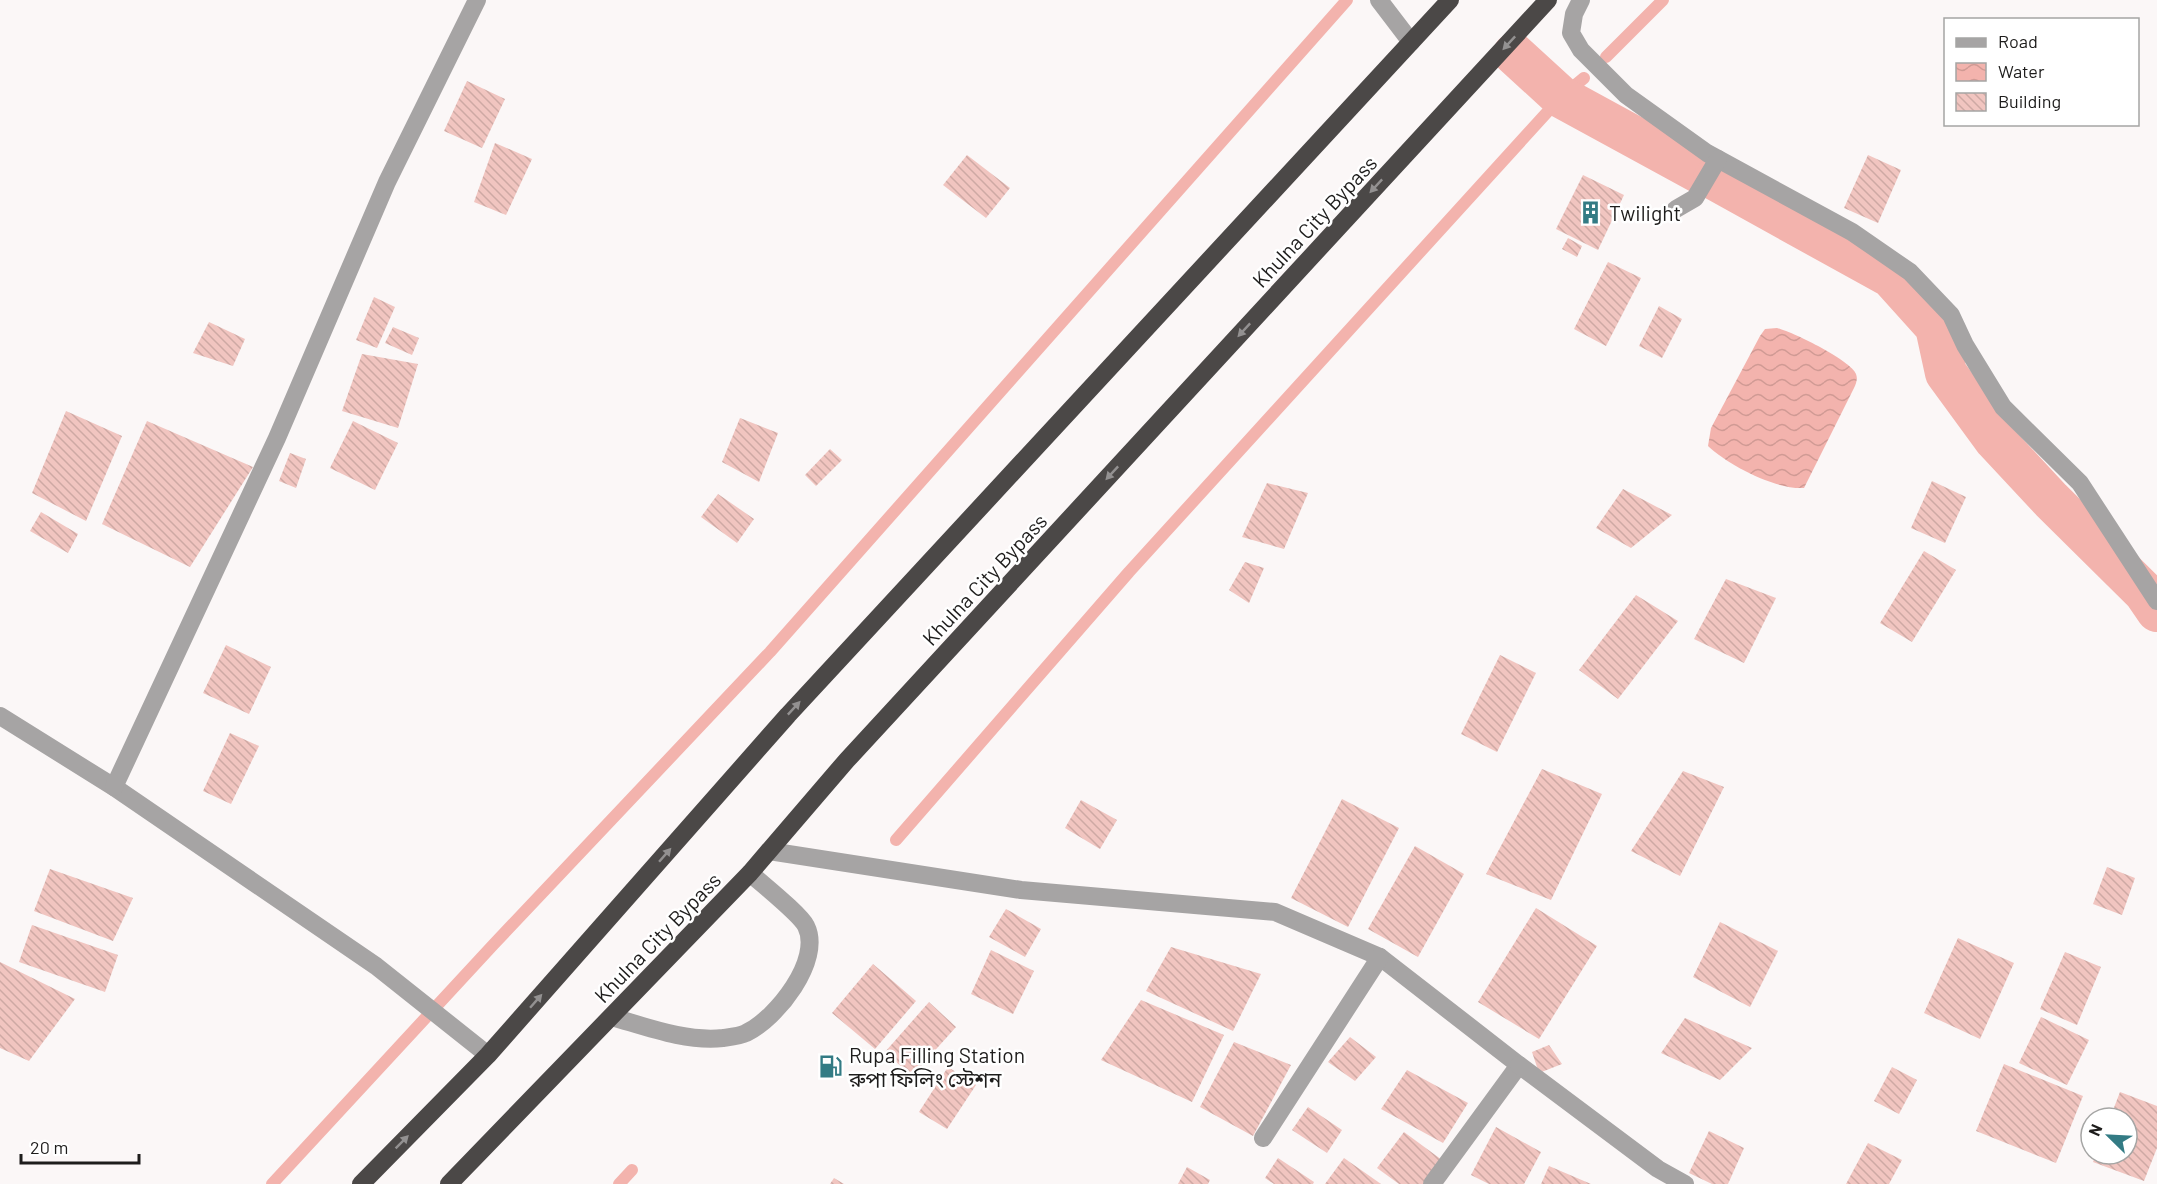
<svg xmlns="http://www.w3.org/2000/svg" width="2157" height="1184" font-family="Barlow,'Noto Sans Bengali',sans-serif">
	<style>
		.water { fill: url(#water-waves) }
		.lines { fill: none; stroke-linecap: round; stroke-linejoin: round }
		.stream { stroke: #f3b3ad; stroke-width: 12 }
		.canal { stroke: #f3b3ad; stroke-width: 42 }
		.building { fill: url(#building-back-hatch) }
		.minor { stroke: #a6a4a4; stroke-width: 18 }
		.highway { stroke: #4b4847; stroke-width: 18 }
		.oneway { fill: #939191 }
		.labels { text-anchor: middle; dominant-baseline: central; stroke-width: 5; stroke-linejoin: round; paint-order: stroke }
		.poi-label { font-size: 21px; fill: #1e1d1c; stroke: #fff; text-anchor: start }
		.street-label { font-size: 21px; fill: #1e1d1c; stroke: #fff }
	</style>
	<defs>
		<pattern id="water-waves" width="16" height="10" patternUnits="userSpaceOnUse" patternTransform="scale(1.5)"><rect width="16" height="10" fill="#f3b3ad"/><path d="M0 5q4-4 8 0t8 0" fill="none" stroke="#d09a94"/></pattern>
		<pattern id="building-back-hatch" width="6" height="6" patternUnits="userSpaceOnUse" patternTransform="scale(1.5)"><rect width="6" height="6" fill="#f1c5c0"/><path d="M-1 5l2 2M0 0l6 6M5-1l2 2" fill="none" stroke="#cea9a4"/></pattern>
	</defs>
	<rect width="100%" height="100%" fill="#fbf7f7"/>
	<path class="water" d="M1777,328c16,4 73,32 79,46 2,5 0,10 -2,14l-50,100c-28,2 -76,-23 -96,-42l3,-18 49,-92 5,-7z"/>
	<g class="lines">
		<g class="stream">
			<polyline points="1606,57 1663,0"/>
			<polyline points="896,840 1129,572 1561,97 1584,78"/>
			<polyline points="272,1184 493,945 770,652 1347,0"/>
			<polyline points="619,1184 632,1170"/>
		</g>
		<g class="canal">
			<polyline points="1514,54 1561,97 1704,175"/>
			<polyline points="1714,179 1891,277 1936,327 1946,373 1995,440 2051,500 2144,592 2157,611"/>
		</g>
	</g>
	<g class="building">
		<polygon points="467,81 505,99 482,148 444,131"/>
		<polygon points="495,143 532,159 506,215 474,202"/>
		<polygon points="967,155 1010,188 986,218 943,185"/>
		<polygon points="1868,155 1901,170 1878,223 1844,208"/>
		<polygon points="1583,175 1624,195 1598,250 1556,229"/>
		<polygon points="1568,238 1582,246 1577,257 1562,249"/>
		<polygon points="1608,262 1641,278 1606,346 1574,329"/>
		<polygon points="374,297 395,307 377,348 356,340"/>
		<polygon points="1659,306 1682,319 1662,358 1639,346"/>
		<polygon points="209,322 245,339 233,366 193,353"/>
		<polygon points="393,327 419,338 412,355 385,343"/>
		<polygon points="362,354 418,364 398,428 342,411"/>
		<polygon points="66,411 122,436 86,521 32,493"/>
		<polygon points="740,418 778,433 759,482 722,462"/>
		<polygon points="147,421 253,467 190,567 102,524"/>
		<polygon points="353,421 398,443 375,490 330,468"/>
		<polygon points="830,449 842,460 816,486 805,475"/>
		<polygon points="290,453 306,459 296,488 279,481"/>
		<polygon points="1932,481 1966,497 1945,543 1911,528"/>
		<polygon points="1267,483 1308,493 1284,549 1242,537"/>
		<polygon points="1623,489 1672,515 1631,548 1596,528"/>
		<polygon points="718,494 754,519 737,543 701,517"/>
		<polygon points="41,512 78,534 68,553 30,531"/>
		<polygon points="1924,551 1956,570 1912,642 1880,623"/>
		<polygon points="1245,562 1264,568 1249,603 1229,590"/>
		<polygon points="1726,579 1776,598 1744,663 1694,639"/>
		<polygon points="1636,595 1678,621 1618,699 1579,670"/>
		<polygon points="226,645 271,667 249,714 203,693"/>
		<polygon points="1500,655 1536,673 1497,752 1461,734"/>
		<polygon points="230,733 259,746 231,804 203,791"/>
		<polygon points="1542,769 1602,794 1551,900 1486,874"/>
		<polygon points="1683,771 1724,787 1680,876 1631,851"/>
		<polygon points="1342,799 1399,828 1348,927 1291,898"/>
		<polygon points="1081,800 1117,820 1100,849 1065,828"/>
		<polygon points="1415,846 1464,874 1418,957 1368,929"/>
		<polygon points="2107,867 2135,878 2122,915 2093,904"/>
		<polygon points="50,869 133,898 113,941 34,911"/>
		<polygon points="1536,908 1597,946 1539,1039 1478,1002"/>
		<polygon points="1006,909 1041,929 1025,957 989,937"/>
		<polygon points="1720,922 1778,951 1750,1007 1693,977"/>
		<polygon points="32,925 118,955 105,992 19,962"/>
		<polygon points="1958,938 2014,963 1980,1039 1924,1013"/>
		<polygon points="1171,947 1261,974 1233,1031 1146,991"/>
		<polygon points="991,950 1034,971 1013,1014 971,994"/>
		<polygon points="2065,952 2101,967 2077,1025 2040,1009"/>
		<polygon points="0,962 75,999 29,1061 0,1048"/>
		<polygon points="873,964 916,1001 875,1049 832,1013"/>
		<polygon points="1141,1000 1224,1035 1192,1102 1101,1060"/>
		<polygon points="929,1002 956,1027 912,1076 885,1052"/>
		<polygon points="2041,1017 2089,1040 2067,1085 2019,1063"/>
		<polygon points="1685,1018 1752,1048 1720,1080 1661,1053"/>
		<polygon points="1350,1037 1376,1057 1355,1081 1328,1062"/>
		<polygon points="1234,1042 1291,1065 1253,1136 1200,1107"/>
		<polygon points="1549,1045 1562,1064 1539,1073 1532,1052"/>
		<polygon points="2004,1064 2083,1096 2056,1163 1976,1131"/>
		<polygon points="948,1067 976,1085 947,1129 919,1112"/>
		<polygon points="1892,1067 1917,1080 1899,1114 1874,1101"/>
		<polygon points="1407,1070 1468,1103 1443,1143 1381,1109"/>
		<polygon points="2120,1092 2157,1106 2157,1148 2144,1181 2093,1162 2096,1154 2127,1154 2127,1118 2110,1118"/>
		<polygon points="1308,1107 1342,1130 1327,1153 1292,1130"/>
		<polygon points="1496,1127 1541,1152 1524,1184 1489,1184 1471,1175"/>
		<polygon points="1709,1131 1744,1148 1728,1184 1712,1184 1689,1173"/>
		<polygon points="1404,1132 1442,1160 1424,1184 1399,1184 1377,1168"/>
		<polygon points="1868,1143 1902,1160 1889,1184 1846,1184"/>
		<polygon points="1278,1158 1314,1182 1313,1184 1274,1184 1265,1178"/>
		<polygon points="1344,1158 1381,1184 1325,1184"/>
		<polygon points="1549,1166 1591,1184 1541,1184"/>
		<polygon points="1187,1167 1210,1180 1208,1184 1178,1184"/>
		<polygon points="834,1178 844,1184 830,1184"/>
	</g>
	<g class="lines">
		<g class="minor">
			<polyline points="1379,0 1411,42"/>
			<polyline points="1581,0 1574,14 1571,33 1581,50 1626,95 1707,153 1852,232 1910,272 1951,315 1965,345 2003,407 2080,483 2157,601"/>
			<polyline points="1676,209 1695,198 1718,159"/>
			<polyline points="0,716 114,787 376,966 488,1055"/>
			<polyline points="114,787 277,438 387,182 477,0"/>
			<polyline points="769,851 1021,890 1275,912 1380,957 1519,1065 1432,1184"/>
			<path d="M612,1017c35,10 74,25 111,21 7,-1 17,-2 23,-5 30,-14 77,-73 60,-107 -6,-12 -44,-42 -56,-53"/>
			<polyline points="1519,1065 1658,1169 1685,1184"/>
			<polyline points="1263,1138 1380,957"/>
		</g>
		<g class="highway">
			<polyline points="361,1184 488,1055 788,715 1450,0"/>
			<polyline points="449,1184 750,873 847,760 1548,0"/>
		</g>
	</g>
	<defs><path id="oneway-solid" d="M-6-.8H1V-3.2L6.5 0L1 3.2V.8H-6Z" transform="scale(1.5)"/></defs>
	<g class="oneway">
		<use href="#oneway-solid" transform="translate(1509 43) rotate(133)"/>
		<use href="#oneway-solid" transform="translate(1376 186) rotate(133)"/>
		<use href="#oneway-solid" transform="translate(1244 330) rotate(133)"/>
		<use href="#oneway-solid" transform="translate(1112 473) rotate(133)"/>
		<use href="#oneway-solid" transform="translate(794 708) rotate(-47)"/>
		<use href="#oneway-solid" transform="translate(665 855) rotate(-49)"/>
		<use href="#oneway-solid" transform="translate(536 1001) rotate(-49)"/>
		<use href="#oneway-solid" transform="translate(402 1142) rotate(-45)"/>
	</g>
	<defs>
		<symbol id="building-bare" viewBox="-9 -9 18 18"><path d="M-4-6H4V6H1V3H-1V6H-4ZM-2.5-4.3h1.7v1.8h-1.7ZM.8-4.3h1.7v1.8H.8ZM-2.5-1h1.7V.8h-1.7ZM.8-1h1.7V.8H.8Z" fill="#337b84" stroke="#fff" stroke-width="2.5" paint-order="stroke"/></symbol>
		<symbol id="fuel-bare" viewBox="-9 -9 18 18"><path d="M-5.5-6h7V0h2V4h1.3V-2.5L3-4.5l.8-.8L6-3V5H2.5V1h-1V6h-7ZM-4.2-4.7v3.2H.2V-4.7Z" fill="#337b84" stroke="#fff" stroke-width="2.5" paint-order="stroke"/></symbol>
	</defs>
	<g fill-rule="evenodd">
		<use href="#building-bare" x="1574" y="196" width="33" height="33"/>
		<use href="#fuel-bare" x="814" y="1050" width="33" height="33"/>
	</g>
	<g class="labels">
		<g class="poi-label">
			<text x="1609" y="212">Twilight</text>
			<text x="849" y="1054">Rupa Filling Station<tspan x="849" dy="24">রুপা ফিলিং স্টেশন</tspan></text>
		</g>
		<g class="street-label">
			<text transform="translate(1314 221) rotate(-47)">Khulna City Bypass</text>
			<text transform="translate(984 579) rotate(-47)">Khulna City Bypass</text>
			<text transform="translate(657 937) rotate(-46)">Khulna City Bypass</text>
		</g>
	</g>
	<rect x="1944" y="18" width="195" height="108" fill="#ffffff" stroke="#a5a5a4" stroke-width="1.5"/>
	<rect x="1956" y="38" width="30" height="9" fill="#a6a4a4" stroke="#a5a5a4" stroke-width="1.5"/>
	<text x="1998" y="48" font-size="18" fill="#1e1d1c">Road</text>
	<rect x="1956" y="63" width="30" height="18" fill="url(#water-waves)" stroke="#a5a5a4" stroke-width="1.5"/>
	<text x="1998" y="78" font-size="18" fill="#1e1d1c">Water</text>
	<rect x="1956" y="93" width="30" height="18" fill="url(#building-back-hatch)" stroke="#a5a5a4" stroke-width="1.5"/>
	<text x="1998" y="108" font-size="18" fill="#1e1d1c">Building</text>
	<g transform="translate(2109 1136) rotate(294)"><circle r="28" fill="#ffffff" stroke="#a5a5a4" stroke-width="1.5"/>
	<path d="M0-4.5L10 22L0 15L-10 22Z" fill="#337b84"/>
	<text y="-9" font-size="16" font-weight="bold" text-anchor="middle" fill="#1e1d1c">N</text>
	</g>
	<path d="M21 1154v9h118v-9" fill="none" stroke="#1e1d1c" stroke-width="3"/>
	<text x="30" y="1154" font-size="18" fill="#1e1d1c" stroke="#ffffff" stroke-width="4.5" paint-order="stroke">20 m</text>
</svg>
